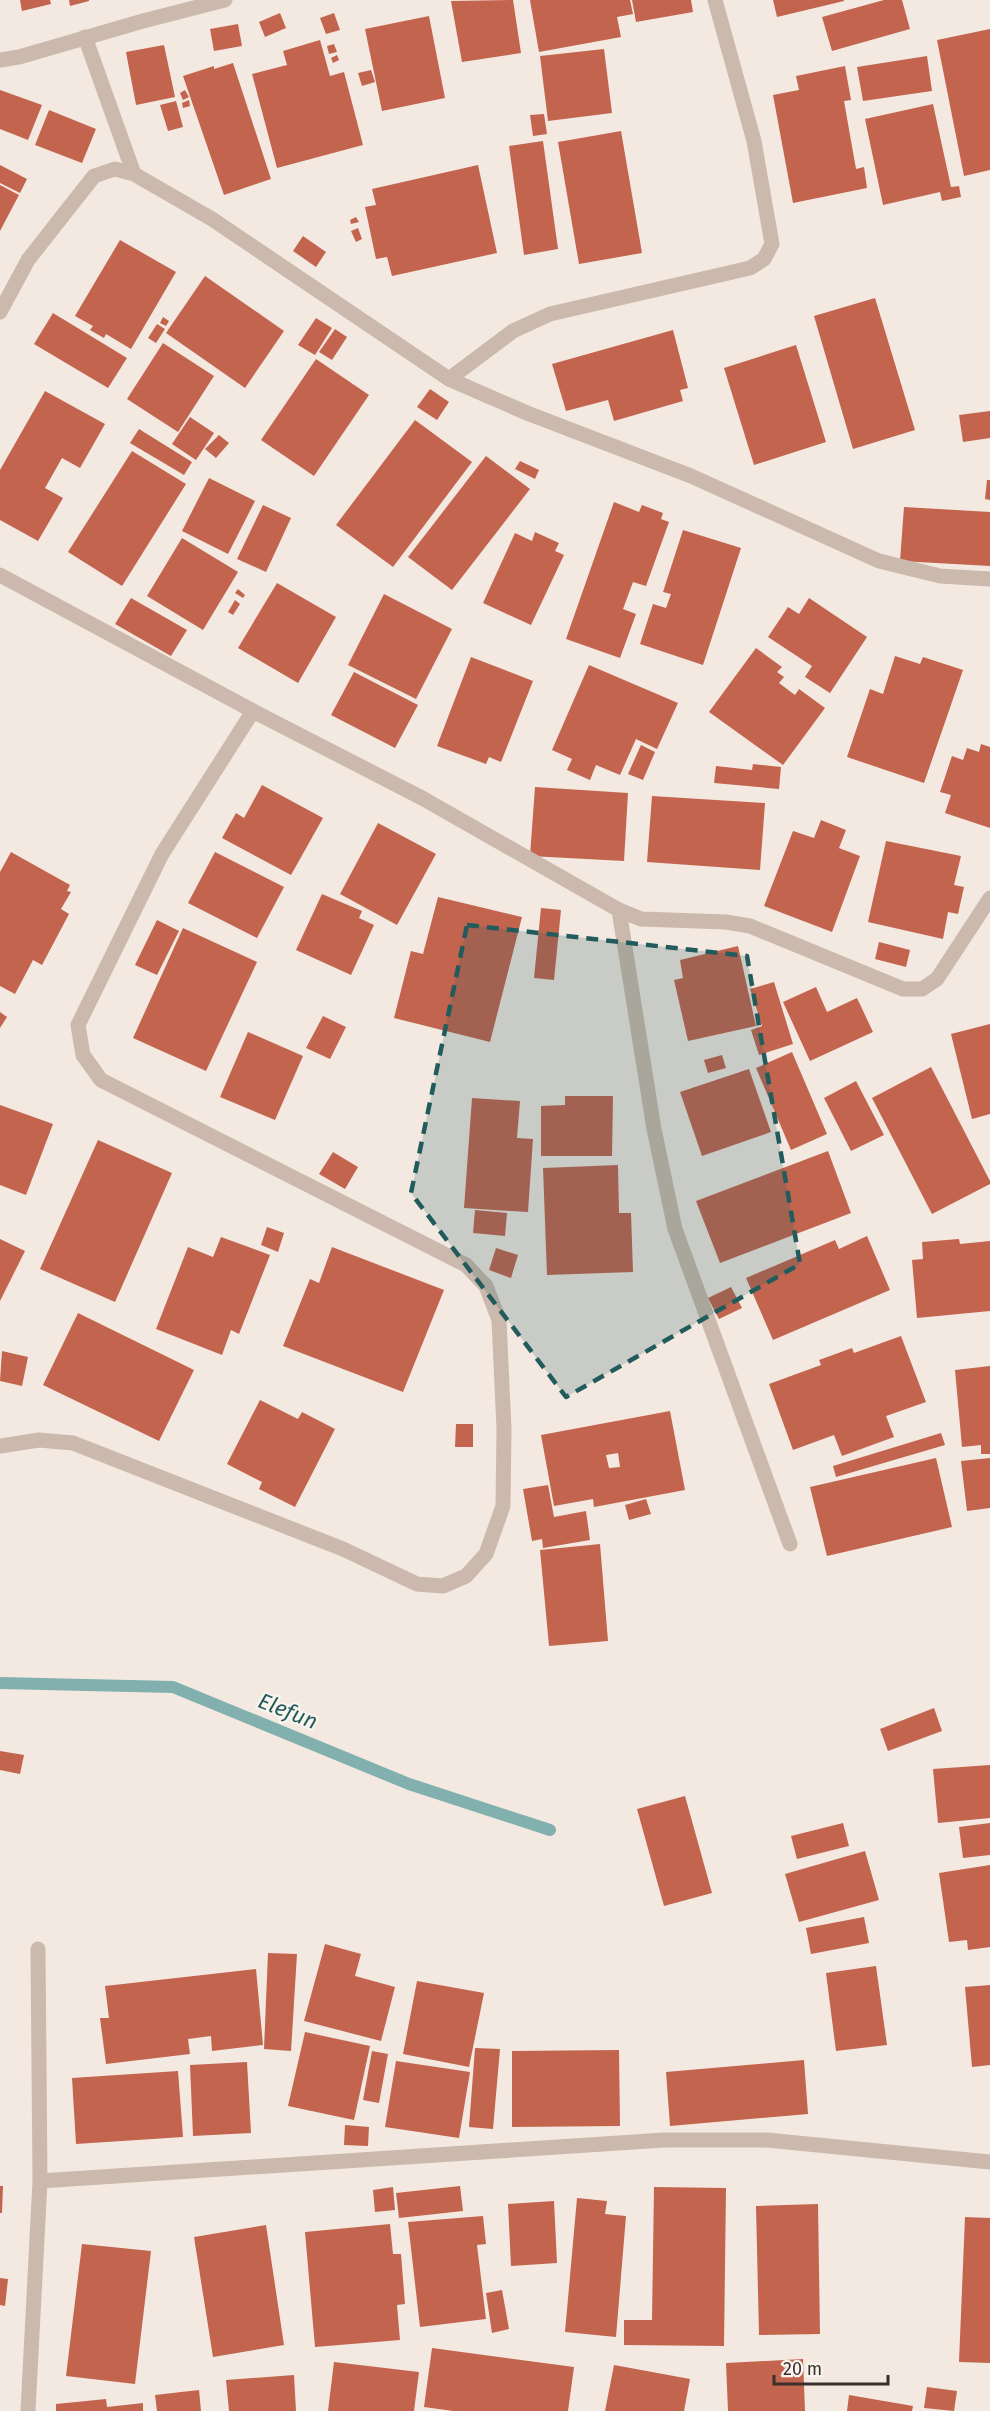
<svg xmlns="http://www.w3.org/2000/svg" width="990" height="2411" font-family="'Fira Sans',sans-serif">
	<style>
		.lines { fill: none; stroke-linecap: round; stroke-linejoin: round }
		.stream { stroke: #81b0ae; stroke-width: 12 }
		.building { fill: #c3644f; fill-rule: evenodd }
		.minor { stroke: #cbb9ad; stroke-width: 15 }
		.marked { fill: #215b5b; fill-opacity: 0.2; stroke: #215b5b; stroke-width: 4.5; stroke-dasharray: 12 8; stroke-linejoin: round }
		.labels { text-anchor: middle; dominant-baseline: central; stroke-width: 4.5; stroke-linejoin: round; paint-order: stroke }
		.water-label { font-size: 22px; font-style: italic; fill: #215b5b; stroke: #faf4ee }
	</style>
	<rect width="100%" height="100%" fill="#f3e9e1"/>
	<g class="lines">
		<polyline class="stream" points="0,1683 173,1687 409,1784 550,1830"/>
	</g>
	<g class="building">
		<polygon points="20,0 50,0 51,4 22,11"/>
		<polygon points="69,0 89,0 89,1 70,6"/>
		<polygon points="513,0 521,53 462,62 451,1"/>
		<polygon points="530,0 630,0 633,14 617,17 621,37 539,52"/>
		<polygon points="632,0 691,0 693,12 636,22"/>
		<polygon points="773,0 844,0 844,1 777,17"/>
		<polygon points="884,0 902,0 910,29 832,51 822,17"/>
		<polygon points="280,13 286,28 265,37 259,22"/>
		<polygon points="334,13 340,30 326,34 320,18"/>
		<polygon points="429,16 445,98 382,111 365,29"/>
		<polygon points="238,24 242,46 214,51 210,29"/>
		<polygon points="990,29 990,170 964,176 937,40"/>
		<polygon points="320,40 330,76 344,72 363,145 277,168 252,74 287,65 283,51"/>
		<polygon points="334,44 337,52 329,54 327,46"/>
		<polygon points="164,45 175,97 136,105 126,52"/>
		<polygon points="604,49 612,113 548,121 540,56"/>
		<polygon points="337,55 339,60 333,63 331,58"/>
		<polygon points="927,56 932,91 863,101 857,67"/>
		<polygon points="233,63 271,179 224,195 183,76 214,66 214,69"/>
		<polygon points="845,66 851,100 844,101 856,169 864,167 867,188 793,203 773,95 799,90 796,76"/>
		<polygon points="371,70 375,82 362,86 358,73"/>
		<polygon points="0,90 42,105 28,140 0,129"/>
		<polygon points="185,90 189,97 183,100 180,93"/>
		<polygon points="189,100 190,106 183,108 182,103"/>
		<polygon points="176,101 183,127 168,131 160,105"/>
		<polygon points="933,104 951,187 959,186 961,197 942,201 940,192 883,205 865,119"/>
		<polygon points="49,110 96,129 82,163 35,145"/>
		<polygon points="544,114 547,134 533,136 530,115"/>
		<polygon points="621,131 642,253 579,264 558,142"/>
		<polygon points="543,141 558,249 524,255 509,146"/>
		<polygon points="0,165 27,179 20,193 0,183"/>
		<polygon points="478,165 497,253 392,276 387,257 376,259 365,207 376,205 372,189"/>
		<polygon points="0,185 19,195 0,231"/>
		<polygon points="356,217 359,222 351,224 350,220"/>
		<polygon points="358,228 362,239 356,242 351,231"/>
		<polygon points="303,236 326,252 316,267 293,251"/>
		<polygon points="120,240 176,272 131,349 106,334 104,338 90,330 93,326 75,316"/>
		<polygon points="205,276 284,331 245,388 166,333"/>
		<polygon points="875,298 915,430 853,449 814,316"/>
		<polygon points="53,313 127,358 108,388 34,344"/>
		<polygon points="163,317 169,321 166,326 160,323"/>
		<polygon points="316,318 332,328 315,355 298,345"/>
		<polygon points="157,324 165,329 156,343 148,338"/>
		<polygon points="335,329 347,337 332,360 319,352"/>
		<polygon points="673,330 688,388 680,390 683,401 614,421 608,400 566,411 552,364"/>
		<polygon points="163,343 214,376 178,432 127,399"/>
		<polygon points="796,345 826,442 754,465 724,368"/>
		<polygon points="316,359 369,395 314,476 261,440"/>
		<polygon points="430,389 449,402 437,420 417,407"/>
		<polygon points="45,391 105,424 80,468 62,458 45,488 63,498 38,541 0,520 0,470"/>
		<polygon points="990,411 990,438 963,442 959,415"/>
		<polygon points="190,417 214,433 196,460 172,444"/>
		<polygon points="415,420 472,462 393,567 336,525"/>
		<polygon points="139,429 192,462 184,475 130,443"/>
		<polygon points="219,435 229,443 216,458 205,449"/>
		<polygon points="132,451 186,484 122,586 68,552"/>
		<polygon points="486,456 530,489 452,590 408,557"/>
		<polygon points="520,461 539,470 535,479 515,469"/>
		<polygon points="209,478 255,501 228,554 182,531"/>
		<polygon points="987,480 990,480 990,500 985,499"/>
		<polygon points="614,502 639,512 642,505 663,513 661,519 669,522 646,586 633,582 623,609 636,614 620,658 566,639"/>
		<polygon points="263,505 291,518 266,572 237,559"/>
		<polygon points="904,507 990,512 990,566 900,561"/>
		<polygon points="683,530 741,548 703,665 640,644 653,604 666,608 671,594 663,592"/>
		<polygon points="535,532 559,543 555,551 564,555 531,625 483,603 515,533 532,541"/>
		<polygon points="182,538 238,572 203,630 147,596"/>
		<polygon points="277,583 336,617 298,683 238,648"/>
		<polygon points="238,589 245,595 243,598 235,593"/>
		<polygon points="384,594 452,629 416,699 348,665"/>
		<polygon points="131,598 187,630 171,656 115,624"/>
		<polygon points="809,598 867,637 830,693 805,677 812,666 768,637 788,607 799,614"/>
		<polygon points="235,600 240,604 233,615 228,612"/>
		<polygon points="756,648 782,667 777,672 784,677 779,683 795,695 799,689 825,708 783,765 709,712"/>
		<polygon points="895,656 920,664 923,657 963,670 924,783 847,757 870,689 883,694"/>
		<polygon points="471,657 533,681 501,762 489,757 486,764 437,746"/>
		<polygon points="589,665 678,703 657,749 636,739 620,775 596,765 590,780 567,770 572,759 552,750"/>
		<polygon points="354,672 418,705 395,748 331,715"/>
		<polygon points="981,744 990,747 990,828 945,813 951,795 940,792 952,756 963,760 967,748 979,752"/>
		<polygon points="641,745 655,752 643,780 628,774"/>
		<polygon points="753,764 781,767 779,789 714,783 716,766 752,770"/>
		<polygon points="262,785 323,818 291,875 222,838 236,813 244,818"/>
		<polygon points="535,787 628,793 624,861 530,856"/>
		<polygon points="652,796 765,803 760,870 647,862"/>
		<polygon points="821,820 846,830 839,848 860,856 832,932 764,906 793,831 814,838"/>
		<polygon points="378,823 436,854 397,925 340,894"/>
		<polygon points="886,841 961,856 954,885 964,887 958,914 948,912 943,939 868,922"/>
		<polygon points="11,852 70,885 67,891 71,892 61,909 69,914 42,965 33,960 15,994 0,986 0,872"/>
		<polygon points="215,852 284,887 257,938 188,903"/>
		<polygon points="322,894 362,911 359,918 374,925 351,975 296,950"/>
		<polygon points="438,897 522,917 490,1042 394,1018 411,951 423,954"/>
		<polygon points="541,908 561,910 554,980 534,978"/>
		<polygon points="157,920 179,931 157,975 135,965"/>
		<polygon points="183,928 257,962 206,1071 133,1038"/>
		<polygon points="879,942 910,950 906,967 875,959"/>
		<polygon points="738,946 756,1026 688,1041 674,980 683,978 680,960"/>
		<polygon points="774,982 793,1044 759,1055 751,1030 762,1026 750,989"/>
		<polygon points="816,987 827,1012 857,998 873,1032 810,1061 783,1002"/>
		<polygon points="0,1012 7,1017 0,1028"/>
		<polygon points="323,1016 346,1027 330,1059 306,1048"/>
		<polygon points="990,1024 990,1114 972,1119 951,1034"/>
		<polygon points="248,1032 303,1056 275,1120 220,1097"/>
		<polygon points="792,1052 827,1134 791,1150 756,1068"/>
		<polygon points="722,1055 726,1068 708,1073 704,1060"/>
		<polygon points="931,1067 990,1181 990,1184 932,1214 872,1098"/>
		<polygon points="749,1069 771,1132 702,1156 680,1092"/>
		<polygon points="856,1081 884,1135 851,1151 824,1098"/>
		<polygon points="565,1096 613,1096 612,1156 541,1156 541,1106 565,1105"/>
		<polygon points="472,1098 520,1101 517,1138 533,1139 528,1212 464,1208"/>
		<polygon points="0,1105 53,1124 26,1195 0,1185"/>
		<polygon points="98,1140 172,1173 115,1302 40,1269"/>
		<polygon points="828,1151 851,1213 720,1263 696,1201"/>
		<polygon points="333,1152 358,1167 345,1189 319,1174"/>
		<polygon points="618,1165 619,1213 631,1213 633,1272 547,1275 543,1168"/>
		<polygon points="475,1210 507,1213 505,1236 473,1233"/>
		<polygon points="267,1227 284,1233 278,1252 261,1245"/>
		<polygon points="867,1236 890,1290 773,1340 746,1278 835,1240 839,1249"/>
		<polygon points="221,1237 270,1255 239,1334 231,1330 222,1355 156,1329 188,1247 213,1257"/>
		<polygon points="0,1239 25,1251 0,1301"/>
		<polygon points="959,1239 960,1244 990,1241 990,1311 917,1318 912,1260 923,1259 922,1242"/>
		<polygon points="332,1247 444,1290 403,1392 283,1346 310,1279 319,1283"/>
		<polygon points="496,1248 518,1255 511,1278 489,1270"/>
		<polygon points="731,1287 742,1308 719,1319 708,1298"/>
		<polygon points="78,1313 194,1370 159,1441 43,1385"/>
		<polygon points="901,1336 926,1402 886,1416 894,1437 842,1456 834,1435 793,1450 769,1384 821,1365 819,1360 852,1348 854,1353"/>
		<polygon points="2,1351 28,1357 22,1386 0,1381"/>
		<polygon points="990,1366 990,1454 981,1454 981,1445 962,1447 955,1370"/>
		<polygon points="260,1400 298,1419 302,1412 335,1429 295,1507 259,1489 262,1482 227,1464"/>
		<path d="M670,1411l15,79 -91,17 -1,-8 -39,7 -13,-71zM618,1453l2,14 -11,1 -3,-13z"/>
		<polygon points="456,1424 473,1424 473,1447 455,1447"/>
		<polygon points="941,1433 945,1445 836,1477 833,1466"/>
		<polygon points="936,1458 952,1527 827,1556 810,1487"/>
		<polygon points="990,1458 990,1508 967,1511 961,1461"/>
		<polygon points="548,1485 554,1517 586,1511 590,1540 543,1548 542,1539 532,1541 523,1489"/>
		<polygon points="646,1499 651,1514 629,1520 625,1505"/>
		<polygon points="600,1544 608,1641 549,1646 540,1550"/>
		<polygon points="934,1708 942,1731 888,1751 880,1729"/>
		<polygon points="0,1751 24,1755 20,1774 0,1770"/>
		<polygon points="990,1765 990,1818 938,1823 933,1769"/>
		<polygon points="685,1796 712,1893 664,1906 637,1809"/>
		<polygon points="843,1823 849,1846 797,1859 791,1836"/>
		<polygon points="990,1823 990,1855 963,1858 959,1827"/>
		<polygon points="865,1851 879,1900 799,1922 785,1874"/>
		<polygon points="990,1865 990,1947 968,1950 967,1940 949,1942 939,1873"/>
		<polygon points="864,1917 869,1943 811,1954 806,1928"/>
		<polygon points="325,1944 361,1954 355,1976 395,1987 381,2041 304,2021"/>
		<polygon points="268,1953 297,1954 291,2051 264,2049"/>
		<polygon points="876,1966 887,2045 836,2051 826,1973"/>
		<polygon points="256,1969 263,2045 212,2051 211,2036 188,2039 190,2054 106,2064 100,2018 109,2018 105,1986"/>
		<polygon points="417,1981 484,1993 469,2067 403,2054"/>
		<polygon points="990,1985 990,2065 972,2067 965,1987"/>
		<polygon points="305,2032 370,2046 354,2120 288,2106"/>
		<polygon points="475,2048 500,2049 493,2129 469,2127"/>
		<polygon points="619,2050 620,2126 512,2127 512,2051"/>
		<polygon points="372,2051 388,2054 379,2103 363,2100"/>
		<polygon points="804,2060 808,2114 670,2126 666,2072"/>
		<polygon points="396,2061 470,2072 459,2138 385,2127"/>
		<polygon points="247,2062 251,2133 193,2136 190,2065"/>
		<polygon points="178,2071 183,2137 76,2144 72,2078"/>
		<polygon points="345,2125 369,2127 368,2146 344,2145"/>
		<polygon points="0,2186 3,2186 2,2213 0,2213"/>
		<polygon points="460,2186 463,2211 399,2218 396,2193"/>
		<polygon points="393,2187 395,2210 375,2212 373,2190"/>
		<polygon points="654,2187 726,2188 724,2346 624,2345 624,2320 652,2320"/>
		<polygon points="577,2198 607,2201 605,2214 626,2216 616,2337 565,2332"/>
		<polygon points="554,2201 557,2263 511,2266 508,2204"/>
		<polygon points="818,2204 820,2334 759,2335 756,2206"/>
		<polygon points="483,2216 486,2244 477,2245 486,2319 420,2327 408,2222"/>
		<polygon points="965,2217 990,2218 990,2363 959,2362"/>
		<polygon points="390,2224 393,2254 401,2254 405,2304 397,2305 400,2340 315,2347 305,2232"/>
		<polygon points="266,2225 284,2345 213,2357 194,2237"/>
		<polygon points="82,2244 151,2251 135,2384 66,2376"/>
		<polygon points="0,2278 8,2279 5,2306 0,2305"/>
		<polygon points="502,2290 509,2329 492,2333 486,2293"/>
		<polygon points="432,2348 574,2367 568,2411 453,2411 424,2407"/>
		<polygon points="803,2359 805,2411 728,2411 726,2363"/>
		<polygon points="334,2362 419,2372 414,2411 328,2411"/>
		<polygon points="614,2365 690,2379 684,2411 605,2411"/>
		<polygon points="294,2375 296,2411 229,2411 226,2380"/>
		<polygon points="927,2387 957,2391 954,2411 924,2408"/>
		<polygon points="199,2390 201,2411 157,2411 155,2395"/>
		<polygon points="849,2395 913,2406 912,2411 847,2411"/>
		<polygon points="106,2399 107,2407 143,2403 143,2411 56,2411 56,2404"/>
	</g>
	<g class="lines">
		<g class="minor">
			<polyline points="85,37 134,174"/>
			<polyline points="0,60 19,57 143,21 225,0"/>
			<polyline points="0,312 28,260 94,176 115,169 134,174 212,219 449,379 527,413 691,476 879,561 940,576 990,579"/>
			<polyline points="449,379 513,331 550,314 750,268 764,259 772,244 754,141 715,0"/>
			<polyline points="0,575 253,711 422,798 619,910 641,919 726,922 750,926 903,989 922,989 937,979 990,898"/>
			<polyline points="619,910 654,1129 675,1229 790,1544"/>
			<polyline points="0,1446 39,1440 73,1443 343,1549 417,1584 443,1586 466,1576 486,1554 503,1506 504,1429 499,1320 486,1286 466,1265 101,1080 83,1055 78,1025 162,854 253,711"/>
			<polyline points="40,2181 664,2140 767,2140 990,2162"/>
			<polyline points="28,2411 40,2181 38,1949"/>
		</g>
	</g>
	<path class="marked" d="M467,925l280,31 53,308 -234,133 -155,-204z"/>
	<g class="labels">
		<g class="water-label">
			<text transform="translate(288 1711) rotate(22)">Elefun</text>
		</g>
	</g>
	<path d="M774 2375v9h114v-9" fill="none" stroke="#3a2f2b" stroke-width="3"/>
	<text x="783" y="2375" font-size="18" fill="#3a2f2b" stroke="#faf4ee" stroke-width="4.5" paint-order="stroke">20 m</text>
</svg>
